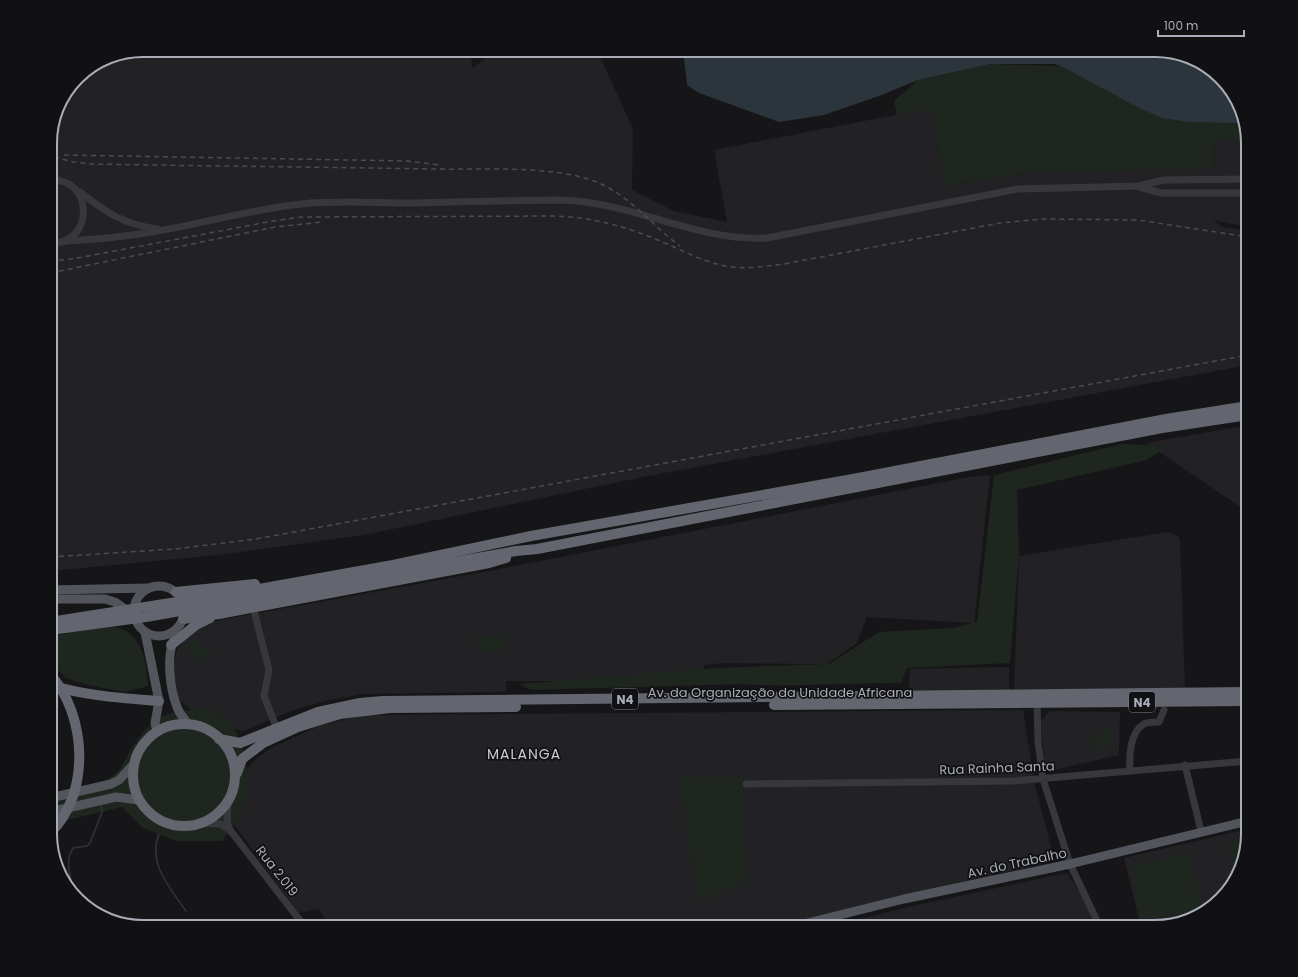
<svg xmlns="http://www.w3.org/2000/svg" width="1298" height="977" font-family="Poppins,sans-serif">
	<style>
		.built { fill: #222225 }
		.green { fill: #1e261f }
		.water { fill: #2c353c }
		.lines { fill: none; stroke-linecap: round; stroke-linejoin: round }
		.stream { stroke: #2c353c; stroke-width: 1.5 }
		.minor { stroke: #37383d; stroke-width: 7 }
		.major { stroke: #53555c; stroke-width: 9 }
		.highway { stroke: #63666e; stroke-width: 10 }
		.rail { stroke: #4a4c52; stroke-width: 1.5; stroke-dasharray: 5 4; stroke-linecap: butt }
		.highway-bridge { stroke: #63666e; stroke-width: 10 }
		.labels { text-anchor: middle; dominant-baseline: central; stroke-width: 3.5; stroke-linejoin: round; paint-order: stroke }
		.shield { fill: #111113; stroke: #7b7e86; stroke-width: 1 }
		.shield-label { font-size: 12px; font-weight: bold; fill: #a8adb8 }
		.street-label { font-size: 13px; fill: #a8adb8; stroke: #111113 }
		.neighbourhood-label { font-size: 14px; letter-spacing: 1px; fill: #c9ccd4; stroke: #111113 }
		.rim { fill: none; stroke: #a8adb8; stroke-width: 2 }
	</style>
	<rect width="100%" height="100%" fill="#161618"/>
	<g class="built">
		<polygon points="143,50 471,50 472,68 497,50 597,50 633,129 632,190 674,211 727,222 714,150 931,108 945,186 1025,173 1213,168 1215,139 1248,142 1248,227 1212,220 1223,227 1248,231 1248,365 643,477 364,535 218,555 50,571 50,137 60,102 82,73 108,57"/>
		<polygon points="1248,425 1248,512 1146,443"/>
		<polygon points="990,475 974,623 867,617 857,643 827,664 723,663 704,665 703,674 567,681 506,681 506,692 362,694 326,701 296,709 244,731 210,725 178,699 173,668 177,650 187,637 215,621 494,570 969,477"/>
		<polygon points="1167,532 1178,536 1180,541 1185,689 1014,689 1019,556"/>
		<polygon points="1009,667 1009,690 909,690 910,669"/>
		<polygon points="1023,710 1035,786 1055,861 771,927 329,927 319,909 299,913 230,819 247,769 256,759 271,748 299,735 322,725 364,715"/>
		<polygon points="1050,711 1120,712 1119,755 1045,772 1041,721"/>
		<polygon points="1248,829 1248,834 1229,891 1196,917 1196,915 1141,927 1124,858"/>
		<polygon points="1067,873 1093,912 1098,927 831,927 912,906"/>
	</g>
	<g class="green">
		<polygon points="990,64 1061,66 1243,121 1248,142 1215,139 1213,168 1025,173 945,186 931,109 897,115 894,101 918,80"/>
		<path d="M1121,444l47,2 -21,14 -130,30 2,64 -9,109 -103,5 -6,15c-54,-1 -107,5 -161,1l-209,6 -12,-6 197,-16 113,-4 50,-32 74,-4 24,-6 17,-147z"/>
		<path d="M88,625c9,1 20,0 28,2 26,6 31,36 32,59l-23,6 -37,-7 -22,-7 -16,-15v-26l22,-5z"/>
		<polygon points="507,636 507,650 479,651 478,637"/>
		<polygon points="194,637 211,652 201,663 185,648"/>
		<path d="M205,709c30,10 39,32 42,62 0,5 2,12 1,18 -1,17 -16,39 -26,52h-46l-33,-13 -21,-21 -72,17v-31c21,-4 51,-5 67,-21 5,-5 9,-14 13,-21 23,-36 33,-40 75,-42z"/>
		<polygon points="1109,727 1117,738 1098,752 1090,740"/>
		<polygon points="680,777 743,777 748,882 697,901"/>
		<polygon points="1247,838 1235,873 1227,841"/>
		<polygon points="1191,853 1202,909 1142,922 1130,866"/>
	</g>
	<polygon class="water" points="681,50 1155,50 1212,69 1238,102 1243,123 1189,122 1162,118 1139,108 1061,66 1054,64 990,64 918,80 879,96 824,115 779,122 699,93 687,85 684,58"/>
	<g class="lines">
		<g class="stream">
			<path d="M159,834c-12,29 11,54 27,77"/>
			<path d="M74,892c-3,-13 -10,-31 -1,-44l14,-2 3,-3 12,-31 -1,-8"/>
		</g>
		<g class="minor">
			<polyline points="1139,187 1161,193 1248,193"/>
			<path d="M80,192c27,21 43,32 77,37"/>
			<path d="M65,241c22,-1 45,-3 67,-6 57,-7 112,-25 169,-31 37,-4 74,-1 110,-1 50,-1 101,-3 150,-3 73,2 135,42 206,38l251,-49 120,-3 26,-6 84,-1"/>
			<path d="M50,243c44,3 45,-66 0,-63"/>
			<polyline points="253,607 269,670 264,696 277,729"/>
			<polyline points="1037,699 1038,742 1043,779 1070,864 1100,927"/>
			<polyline points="1185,765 1201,831"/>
			<path d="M1130,770c-1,-14 0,-38 14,-46 4,-2 10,-2 15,-2l5,-12"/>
			<polyline points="746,784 1014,781 1248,761"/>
			<polyline points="228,803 227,821 230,830 305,927"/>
			<polyline points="203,823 220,824 230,830"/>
		</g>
		<g class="major">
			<circle cx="159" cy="611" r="25"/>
			<polyline points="50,590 149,588"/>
			<polyline points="50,599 105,599 115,602 129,612"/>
			<polyline points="145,632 159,701 155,723 157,731"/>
			<path d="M174,639c-8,18 -4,50 3,68 2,6 7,11 10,16"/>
			<polyline points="50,798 111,784 119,780 133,765"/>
			<polyline points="50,812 116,797 139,800"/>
			<polyline points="791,927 904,899 1070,864 1248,821"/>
		</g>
		<g class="highway">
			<polyline points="247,591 393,565 531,536 853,479 1166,419 1248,406"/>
			<polyline points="176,592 255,584"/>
			<polyline points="248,599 516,551 537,549 1162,428 1248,415"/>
			<polyline points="183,619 219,614 489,563 506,558"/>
			<polyline points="171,645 196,625 210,618"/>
			<path d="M50,685c36,11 72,13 109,16"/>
			<polyline points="774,705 1248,701"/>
			<circle cx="184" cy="775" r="51"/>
			<polyline points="219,739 240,743 318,712 360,703 383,701 1248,692"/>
			<polyline points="237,773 242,759 263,743 298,727 340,714 390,708 516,707"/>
		</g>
		<g class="rail">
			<polyline points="64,155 407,161 439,165"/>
			<path d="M54,157l19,5 18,2c114,2 228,3 341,5 48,1 118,-4 162,12 35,13 57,44 86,65"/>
			<path d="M50,261l22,-2 201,-38 29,-4 253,-1c36,1 69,10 103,24 24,10 48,24 74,27 17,2 35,-1 52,-3l216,-41 42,-4 96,1 110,17"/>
			<polyline points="50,273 275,227 322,222"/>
			<polyline points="50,557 175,549 256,539 1248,355"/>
		</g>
		<g class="highway-bridge">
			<polyline points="50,622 247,591"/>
			<polyline points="50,630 146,617 248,599"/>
			<path d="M50,833c41,-39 37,-118 0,-159"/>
		</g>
	</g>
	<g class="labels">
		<g class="shield">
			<rect x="612" y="689" width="26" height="20" rx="3"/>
			<rect x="1129" y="692" width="26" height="20" rx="3"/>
		</g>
		<g class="shield-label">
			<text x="625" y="699">N4</text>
			<text x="1142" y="702">N4</text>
		</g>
		<g class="street-label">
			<text x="780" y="692">Av. da Organização da Unidade Africana</text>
			<text transform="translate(997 768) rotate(-2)">Rua Rainha Santa</text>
			<text transform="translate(1017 863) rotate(-12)">Av. do Trabalho</text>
			<text transform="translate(277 871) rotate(52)">Rua 2.019</text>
		</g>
		<g class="neighbourhood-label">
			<text x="524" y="754">MALANGA</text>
		</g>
	</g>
	<path d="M0 0H1298V977H0ZM143 57H1155A86 86 0 0 1 1241 143V834A86 86 0 0 1 1155 920H143A86 86 0 0 1 57 834V143A86 86 0 0 1 143 57Z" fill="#111113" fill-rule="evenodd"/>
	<path class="rim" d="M143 57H1155A86 86 0 0 1 1241 143V834A86 86 0 0 1 1155 920H143A86 86 0 0 1 57 834V143A86 86 0 0 1 143 57Z"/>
	<path d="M1158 30v6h86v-6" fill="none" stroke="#a8adb8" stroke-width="2"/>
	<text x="1164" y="30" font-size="12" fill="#a8adb8" stroke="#111113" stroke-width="3" paint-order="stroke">100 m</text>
</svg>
